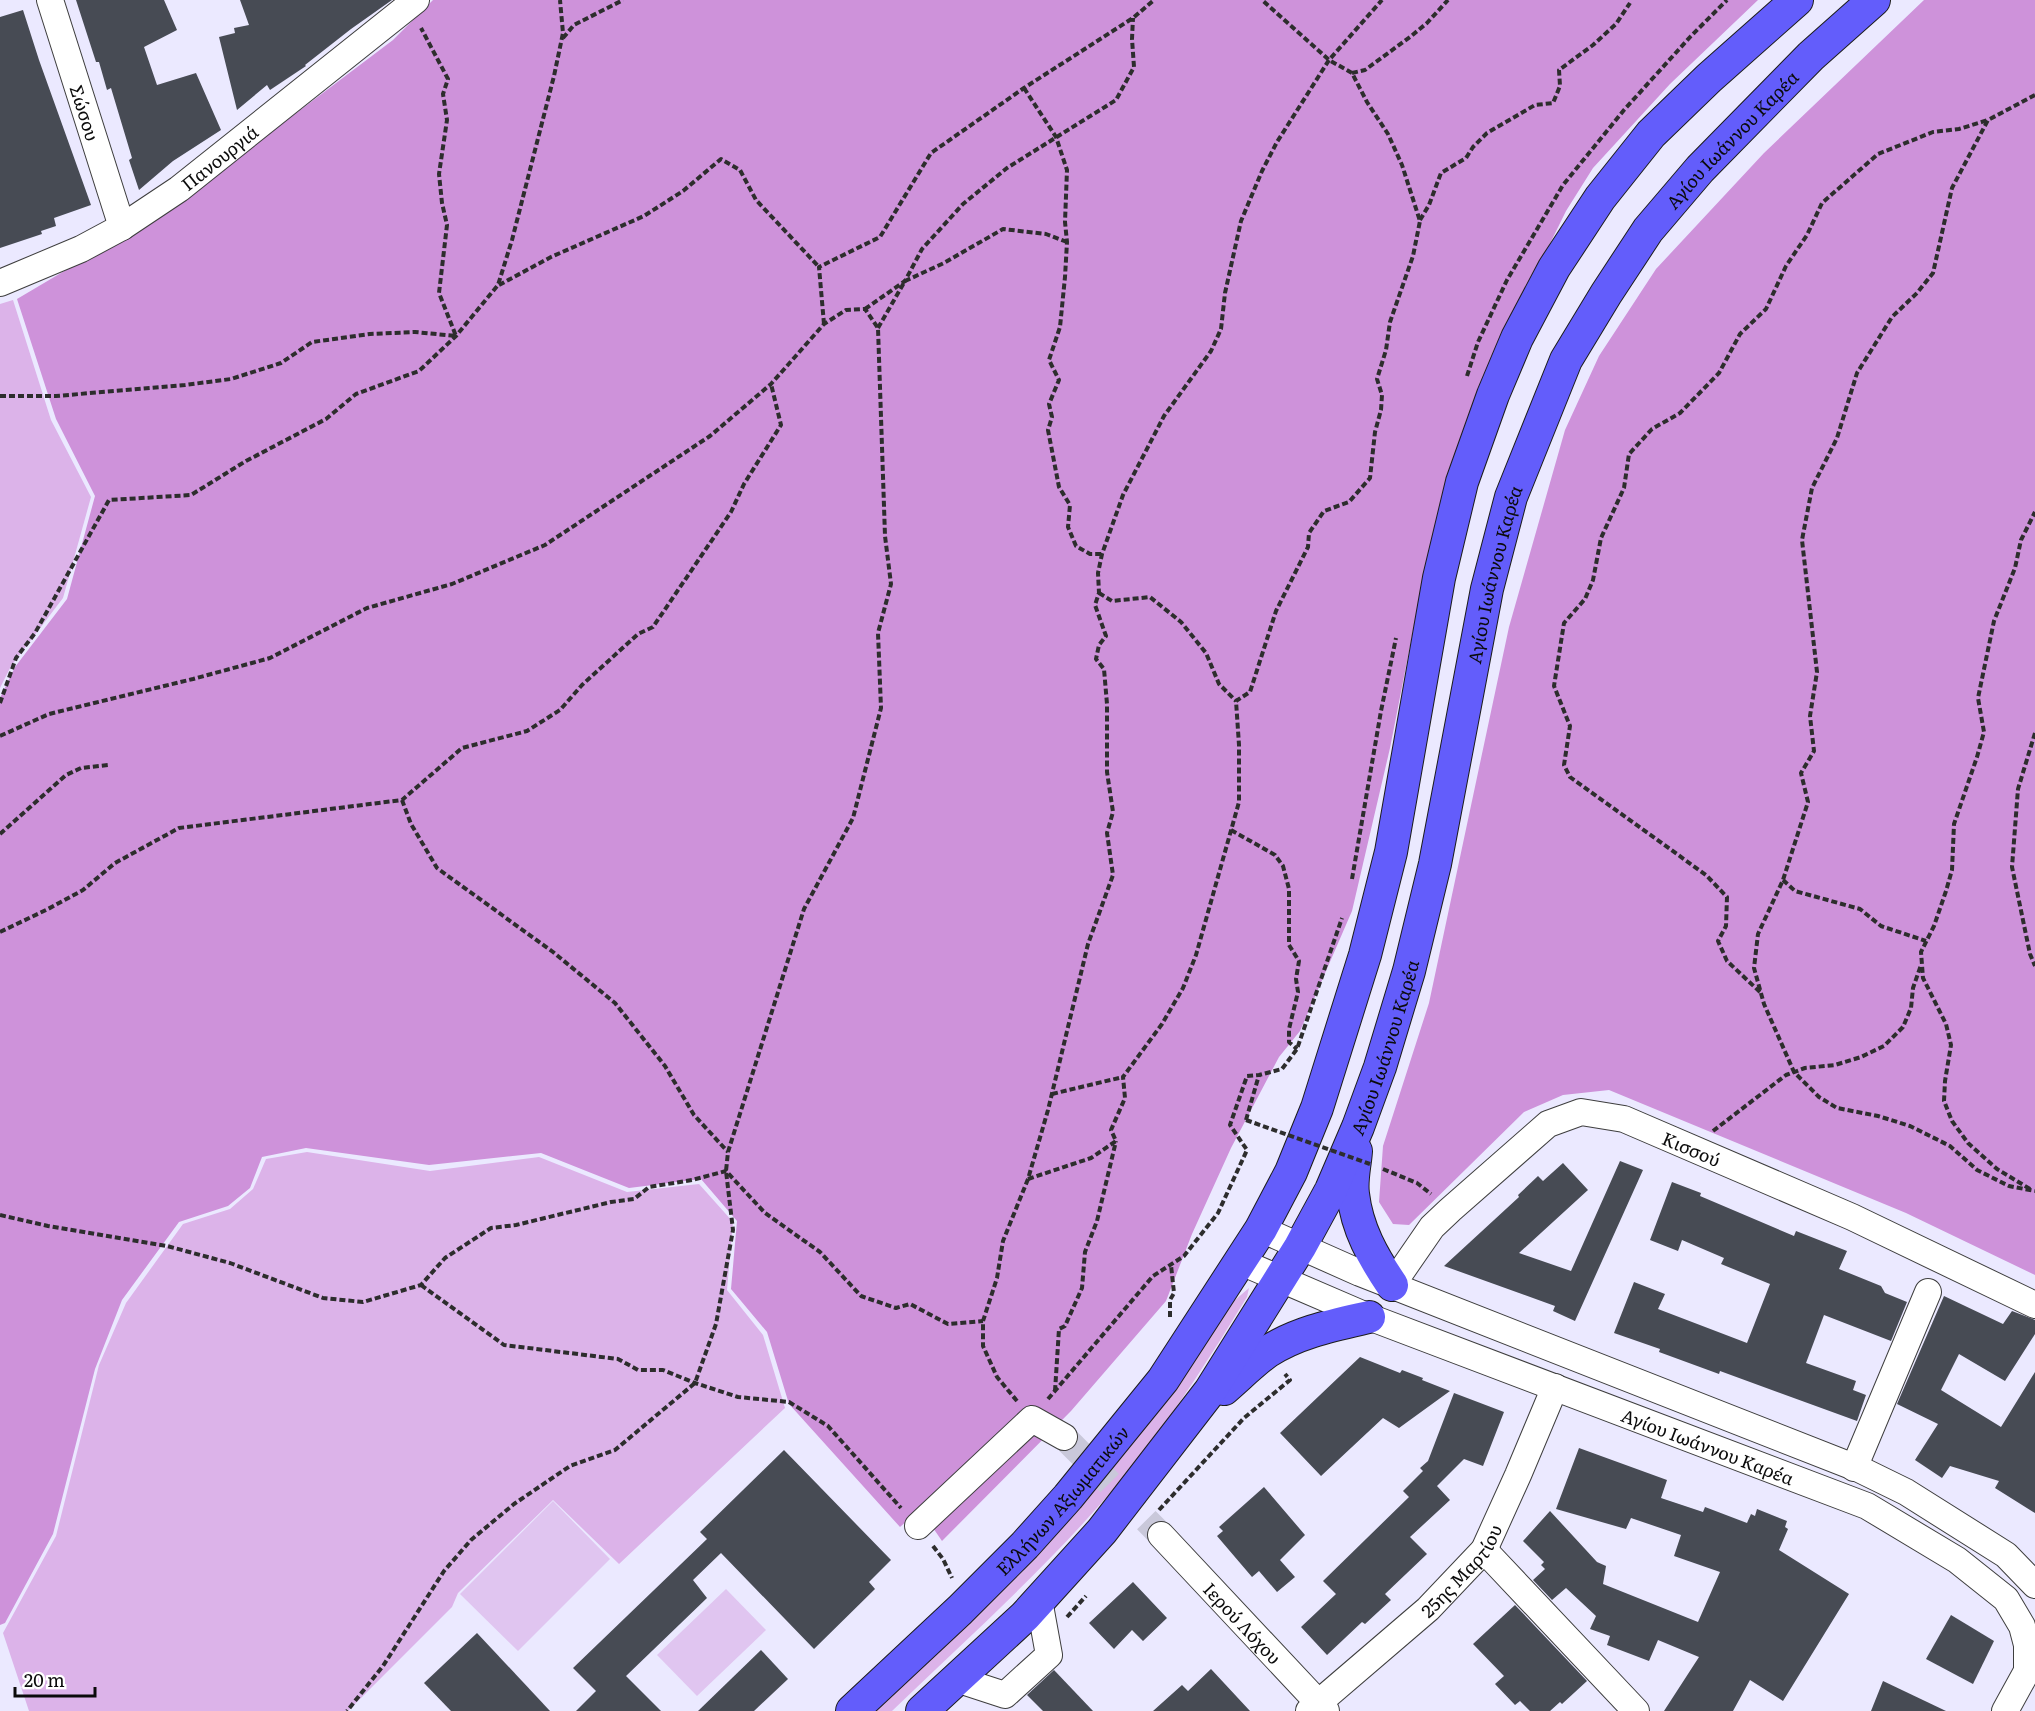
<svg xmlns="http://www.w3.org/2000/svg" width="2035" height="1711" font-family="Literata,serif">
	<style>
		.green { fill: #dcb3e9 }
		.forest { fill: #ce92da }
		.pitch { fill: #e0c5f0 }
		.building { fill: #474b54 }
		.lines { fill: none; stroke-linecap: round; stroke-linejoin: round }
		.minor-tunnel { stroke: #c9c8da; stroke-width: 26; stroke-dasharray: 26 13; stroke-linecap: butt }
		.minor-casing { stroke: #3e3e3e; stroke-width: 28 }
		.major-casing { stroke: #1c1c1c; stroke-width: 34 }
		.path { stroke: #2d2d2d; stroke-width: 4; stroke-dasharray: 6 3; stroke-linecap: butt }
		.minor { stroke: #fff; stroke-width: 26 }
		.major { stroke: #635dfb; stroke-width: 32 }
		.path-bridge { stroke: #2d2d2d; stroke-width: 4; stroke-dasharray: 6 3; stroke-linecap: butt }
		.labels { text-anchor: middle; dominant-baseline: central; stroke-width: 6; stroke-linejoin: round; paint-order: stroke }
		.street-label { font-size: 18px; fill: #0b0b0b; stroke: #fff }
	</style>
	<rect width="100%" height="100%" fill="#ebe9ff"/>
	<g class="green">
		<polygon points="13,300 51,420 91,497 63,598 11,666 0,688 0,304"/>
		<polygon points="307,1152 430,1171 539,1157 627,1192 699,1184 733,1222 727,1290 763,1335 785,1408 619,1564 553,1500 458,1593 452,1607 348,1711 29,1711 3,1633 56,1536 99,1365 126,1303 183,1224 230,1209 253,1189 266,1159"/>
		<path d="M1249,1288l-2,9c-35,57 -71,114 -112,166 -72,90 -160,168 -243,248h-19l354,-404z"/>
	</g>
	<g class="forest">
		<polygon points="433,0 1758,0 1670,84 1593,168 1566,211 1509,327 1458,449 1419,600 1390,748 1352,911 1300,1031 1279,1057 1231,1148 1192,1234 1166,1301 1071,1411 942,1541 920,1509 900,1527 789,1404 767,1332 731,1289 737,1221 701,1179 629,1188 541,1153 429,1165 306,1148 262,1157 250,1188 228,1206 179,1222 122,1300 95,1369 53,1534 5,1623 0,1625 0,698 15,667 67,599 95,496 56,419 17,299 127,234 230,163 393,40"/>
		<polygon points="1924,0 2035,0 2035,1275 1906,1213 1609,1090 1563,1095 1524,1112 1409,1225 1393,1224 1379,1202 1383,1146 1429,1003 1509,627 1565,430 1599,356 1656,269 1764,153"/>
	</g>
	<g class="pitch">
		<polygon points="553,1501 610,1559 518,1651 460,1594"/>
		<polygon points="726,1589 766,1630 697,1696 657,1655"/>
	</g>
	<g class="building">
		<polygon points="76,0 164,0 177,30 144,47 157,85 196,73 221,130 173,161 139,190 129,160 132,158 111,88 107,90 99,62 96,62"/>
		<polygon points="240,0 392,0 351,29 305,65 306,66 270,90 267,85 237,110 219,37 235,33 234,28 249,25"/>
		<polygon points="23,10 39,60 91,205 54,218 56,226 41,231 42,234 0,248 0,17"/>
		<polygon points="1620,1161 1643,1170 1575,1321 1553,1311 1555,1306 1444,1266 1519,1197 1518,1195 1538,1176 1543,1181 1563,1163 1588,1190 1519,1253 1571,1271"/>
		<polygon points="1672,1182 1701,1193 1700,1196 1794,1236 1796,1231 1847,1251 1839,1269 1881,1286 1885,1293 1907,1302 1891,1341 1824,1315 1806,1363 1856,1381 1853,1390 1866,1395 1857,1421 1720,1371 1719,1374 1659,1352 1660,1349 1614,1333 1634,1282 1665,1294 1658,1309 1747,1343 1770,1284 1721,1264 1724,1258 1682,1240 1678,1251 1650,1240"/>
		<polygon points="1944,1296 2003,1324 2012,1311 2035,1320 2035,1334 2005,1381 1959,1354 1941,1390 2001,1427 2035,1372 2035,1513 1995,1488 1999,1481 1950,1466 1942,1478 1915,1460 1938,1424 1897,1404"/>
		<polygon points="1360,1357 1400,1373 1402,1370 1423,1378 1422,1380 1450,1391 1399,1428 1383,1418 1321,1476 1280,1433"/>
		<polygon points="1454,1393 1504,1412 1483,1466 1464,1459 1437,1486 1450,1500 1410,1537 1427,1554 1385,1594 1391,1600 1365,1624 1362,1622 1327,1655 1301,1627 1336,1594 1323,1581 1409,1497 1403,1491 1423,1471 1420,1468 1428,1461"/>
		<polygon points="1579,1448 1667,1480 1661,1498 1703,1512 1705,1507 1747,1523 1751,1514 1755,1516 1757,1509 1787,1521 1785,1527 1788,1529 1779,1550 1849,1594 1783,1701 1750,1680 1733,1711 1664,1711 1699,1657 1658,1640 1649,1661 1607,1645 1610,1636 1590,1629 1596,1616 1566,1588 1552,1600 1533,1580 1545,1569 1541,1565 1544,1562 1523,1541 1550,1511 1597,1562 1606,1566 1603,1584 1698,1622 1720,1572 1674,1556 1681,1535 1631,1518 1626,1529 1556,1509"/>
		<polygon points="784,1450 891,1560 869,1582 875,1589 814,1649 721,1553 693,1580 707,1598 626,1676 661,1711 576,1711 596,1691 573,1668 707,1539 700,1532"/>
		<polygon points="1264,1487 1305,1535 1280,1560 1295,1577 1277,1592 1259,1571 1252,1577 1217,1536 1223,1531 1219,1527"/>
		<polygon points="1133,1582 1167,1618 1143,1641 1132,1630 1114,1649 1089,1623"/>
		<polygon points="1515,1605 1587,1681 1562,1704 1560,1702 1550,1711 1530,1711 1520,1701 1515,1705 1495,1684 1504,1676 1473,1644"/>
		<polygon points="1951,1615 1994,1641 1973,1684 1926,1659"/>
		<polygon points="477,1633 550,1711 451,1711 424,1683"/>
		<polygon points="761,1650 788,1679 754,1711 698,1711"/>
		<polygon points="1211,1669 1250,1711 1153,1711 1182,1685 1188,1691"/>
		<polygon points="1054,1670 1093,1711 1043,1711 1027,1695"/>
		<polygon points="1883,1681 1946,1711 1871,1711"/>
	</g>
	<g class="lines">
		<polyline class="minor-tunnel" points="1064,1437 1161,1535"/>
		<defs>
			<g id="minor">
				<path id="s1" d="M50,0l72,227"/>
				<path id="s2" d="M0,283l81,-34 41,-22 57,-38 237,-189"/>
				<polyline points="1261,1229 1360,1273 1859,1469 1906,1492 2006,1555 2035,1585"/>
				<path id="s3" d="M1241,1262l128,55 498,189 90,54 49,39 16,27 5,19v26l-22,40"/>
				<path id="s4" d="M1392,1285l40,-58 18,-17 98,-86 33,-12 43,7 228,98 183,88"/>
				<polyline points="1854,1468 1928,1292"/>
				<polyline points="918,1526 1032,1419 1064,1437"/>
				<path id="s5" d="M1161,1535l165,176"/>
				<polyline points="1484,1550 1636,1711"/>
				<polyline points="956,1679 1005,1695 1049,1655 1039,1600"/>
				<path id="s6" d="M1309,1711l119,-102 56,-59 34,-75 37,-88"/>
			</g>
			<g id="major">
				<path d="M1356,1151c-1,14 -5,29 -3,43 4,35 20,63 39,91"/>
				<path d="M1224,1389c14,-12 28,-26 43,-37 31,-20 67,-27 102,-35"/>
				<path id="s7" d="M852,1711l108,-101 65,-65 43,-48 95,-117 98,-151 30,-57 26,-64 48,-153 26,-103 48,-274 23,-96 31,-87 24,-57 37,-70 46,-70 51,-64 58,-56 88,-78"/>
				<path id="s8" d="M922,1711l103,-95 77,-85 108,-140 90,-144 31,-57 27,-63 22,-60 29,-96 26,-107 52,-275 24,-92 55,-137 40,-66 42,-64 52,-61 111,-113 63,-56"/>
			</g>
		</defs>
		<use href="#minor" class="minor-casing"/>
		<use href="#major" class="major-casing"/>
		<g class="path">
			<polyline points="563,38 574,25 623,0"/>
			<polyline points="1352,73 1365,70 1410,37 1427,23 1448,0"/>
			<polyline points="1024,88 1056,137 1067,170 1065,222 1067,242 1065,277 1060,327 1049,360 1059,380 1049,404 1052,417 1048,430 1059,487 1070,505 1068,527 1076,546 1090,554 1102,554"/>
			<polyline points="2035,95 1988,120 1952,188 1933,273 1917,293 1892,317 1857,373 1837,438 1812,488 1802,540 1817,672 1810,716 1814,751 1801,773 1808,802 1783,880 1758,934 1754,968 1764,1004 1794,1072 1819,1097 1837,1108 1878,1116 1910,1126 1950,1146 1977,1170 2009,1186 2035,1191"/>
			<polyline points="1420,220 1429,205 1441,173 1466,158 1473,147 1487,133 1535,105 1553,103 1560,86 1559,70 1593,45 1616,24 1630,3"/>
			<polyline points="499,285 551,257 644,216 683,191 721,159 740,170 756,200 819,267"/>
			<polyline points="865,309 905,281 922,249 963,204 1007,168 1116,100 1134,67 1132,39 1133,18"/>
			<polyline points="824,324 819,267 880,237 931,153 1024,88 1133,18 1154,0"/>
			<polyline points="878,328 905,281 944,263 1003,229 1046,234 1067,242"/>
			<polyline points="1467,376 1478,342 1507,280 1563,185 1624,110 1691,36 1727,0"/>
			<polyline points="0,396 56,396 185,385 231,379 281,363 312,342 370,334 415,332 456,336 439,293 447,225 442,203 439,174 447,120 443,94 448,79 421,28"/>
			<polyline points="1099,593 1112,601 1150,597 1181,622 1206,653 1219,684 1236,701"/>
			<polyline points="0,703 16,658 35,633 109,500 191,495 246,461 326,419 356,394 419,371 456,336 498,285 512,240 554,76 563,33 560,0"/>
			<polyline points="2035,733 2018,789 2012,867 2030,954 2035,966"/>
			<polyline points="0,736 49,714 193,679 270,658 367,608 452,584 545,545 710,436 771,384 824,324 846,310 865,309 878,328 885,536 891,584 878,633 881,708 853,818 804,909 728,1152 726,1171 733,1230 716,1324 695,1383 615,1450 570,1466 514,1504 471,1540 444,1571 383,1666 347,1711"/>
			<polyline points="402,800 411,824 437,868 553,952 615,1003 665,1066 694,1115 728,1152"/>
			<polyline points="1231,830 1275,855 1283,866 1289,889 1289,945 1299,961 1296,979 1298,992 1289,1029 1289,1042 1297,1049"/>
			<polyline points="0,834 66,775 81,768 108,765"/>
			<polyline points="1352,879 1381,711 1396,638"/>
			<polyline points="1783,880 1795,891 1860,909 1881,926 1926,941"/>
			<polyline points="0,932 48,909 83,890 115,863 179,828 402,800 462,748 527,731 560,710 582,685 638,634 653,627 731,512 744,484 781,425 771,384"/>
			<polyline points="1760,992 1727,961 1718,941 1726,926 1727,897 1706,875 1570,777 1564,765 1570,726 1554,686 1564,623 1585,599 1593,580 1601,538 1624,488 1629,454 1652,429 1680,413 1719,373 1740,334 1766,309 1786,266 1807,235 1822,203 1878,154 1933,132 1959,129 1988,120"/>
			<polyline points="1052,1094 1123,1077"/>
			<polyline points="1246,1120 1259,1075"/>
			<polyline points="1713,1131 1786,1075 1805,1068 1835,1065 1861,1057 1884,1046 1903,1027 1911,1008 1913,988 1921,965"/>
			<polyline points="1383,1169 1417,1183 1431,1194"/>
			<polyline points="1028,1179 1091,1158 1116,1141 1111,1130 1125,1098 1123,1077 1162,1024 1183,988 1196,955 1239,802 1239,745 1236,701 1250,692 1276,611 1308,547 1309,533 1324,511 1349,502 1370,478 1375,432 1381,410 1382,395 1377,379 1386,350 1390,322 1413,256 1420,221 1402,165 1388,134 1367,102 1352,73 1329,60 1262,0"/>
			<polyline points="2030,1189 1997,1169 1968,1143 1952,1121 1944,1101 1945,1081 1951,1045 1946,1024 1923,978 1921,952 1934,926 1946,891 1952,870 1954,824 1977,757 1984,732 1978,698 1994,621 2015,568 2021,540 2035,512"/>
			<polyline points="0,1215 48,1226 167,1246 230,1263 323,1298 363,1302 421,1285 445,1258 491,1228 516,1225 611,1202 634,1199 649,1187 692,1180 726,1171 765,1213 820,1252 861,1296 896,1308 910,1304 948,1324 983,1321"/>
			<polyline points="421,1285 504,1345 618,1359 638,1370 663,1370 695,1383 738,1397 789,1402 828,1426 901,1508"/>
			<polyline points="1170,1317 1170,1300 1174,1293 1171,1265"/>
			<polyline points="1055,1391 1059,1329 1065,1326 1082,1288 1085,1252 1097,1221 1116,1141"/>
			<polyline points="1048,1399 1153,1276 1184,1256 1218,1213 1247,1150 1230,1125 1247,1076 1259,1075 1282,1069 1297,1049 1342,918"/>
			<polyline points="1017,1401 997,1377 983,1346 983,1321 997,1278 1003,1241 1028,1179 1048,1110 1088,944 1113,875 1107,833 1113,812 1107,772 1107,704 1104,669 1096,659 1099,645 1106,636 1095,605 1099,593 1098,573 1102,554 1123,495 1164,416 1211,351 1221,329 1225,293 1241,221 1262,171 1277,142 1329,60 1382,0"/>
			<polyline points="1159,1510 1244,1418 1290,1380 1285,1374"/>
			<polyline points="933,1546 943,1559 952,1578"/>
			<polyline points="1067,1617 1086,1596"/>
		</g>
		<use href="#minor" class="minor"/>
		<use href="#major" class="major"/>
		<polyline class="path-bridge" points="1246,1120 1370,1164"/>
	</g>
	<g class="labels">
		<g class="street-label">
			<text stroke="none"><textPath href="#s1" startOffset="118">Σώσου</textPath></text>
			<text stroke="none"><textPath href="#s8" startOffset="1809">Αγίου Ιωάννου Καρέα</textPath></text>
			<text stroke="none"><textPath href="#s2" startOffset="254">Πανουργιά</textPath></text>
			<text stroke="none"><textPath href="#s8" startOffset="1305">Αγίου Ιωάννου Καρέα</textPath></text>
			<text stroke="none"><textPath href="#s8" startOffset="819">Αγίου Ιωάννου Καρέα</textPath></text>
			<text stroke="none"><textPath href="#s4" startOffset="378">Κισσού</textPath></text>
			<text stroke="none"><textPath href="#s3" startOffset="502">Αγίου Ιωάννου Καρέα</textPath></text>
			<text stroke="none"><textPath href="#s7" startOffset="298">Ελλήνων Αξιωματικών</textPath></text>
			<text stroke="none"><textPath href="#s6" startOffset="208">25ης Μαρτίου</textPath></text>
			<text stroke="none"><textPath href="#s5" startOffset="120">Ιερού Λόχου</textPath></text>
		</g>
	</g>
	<path d="M15 1687v9h80v-9" fill="none" stroke="#0b0b0b" stroke-width="3"/>
	<text x="24" y="1687" font-size="18" fill="#0b0b0b" stroke="#ffffff" stroke-width="4.5" paint-order="stroke">20 m</text>
</svg>
